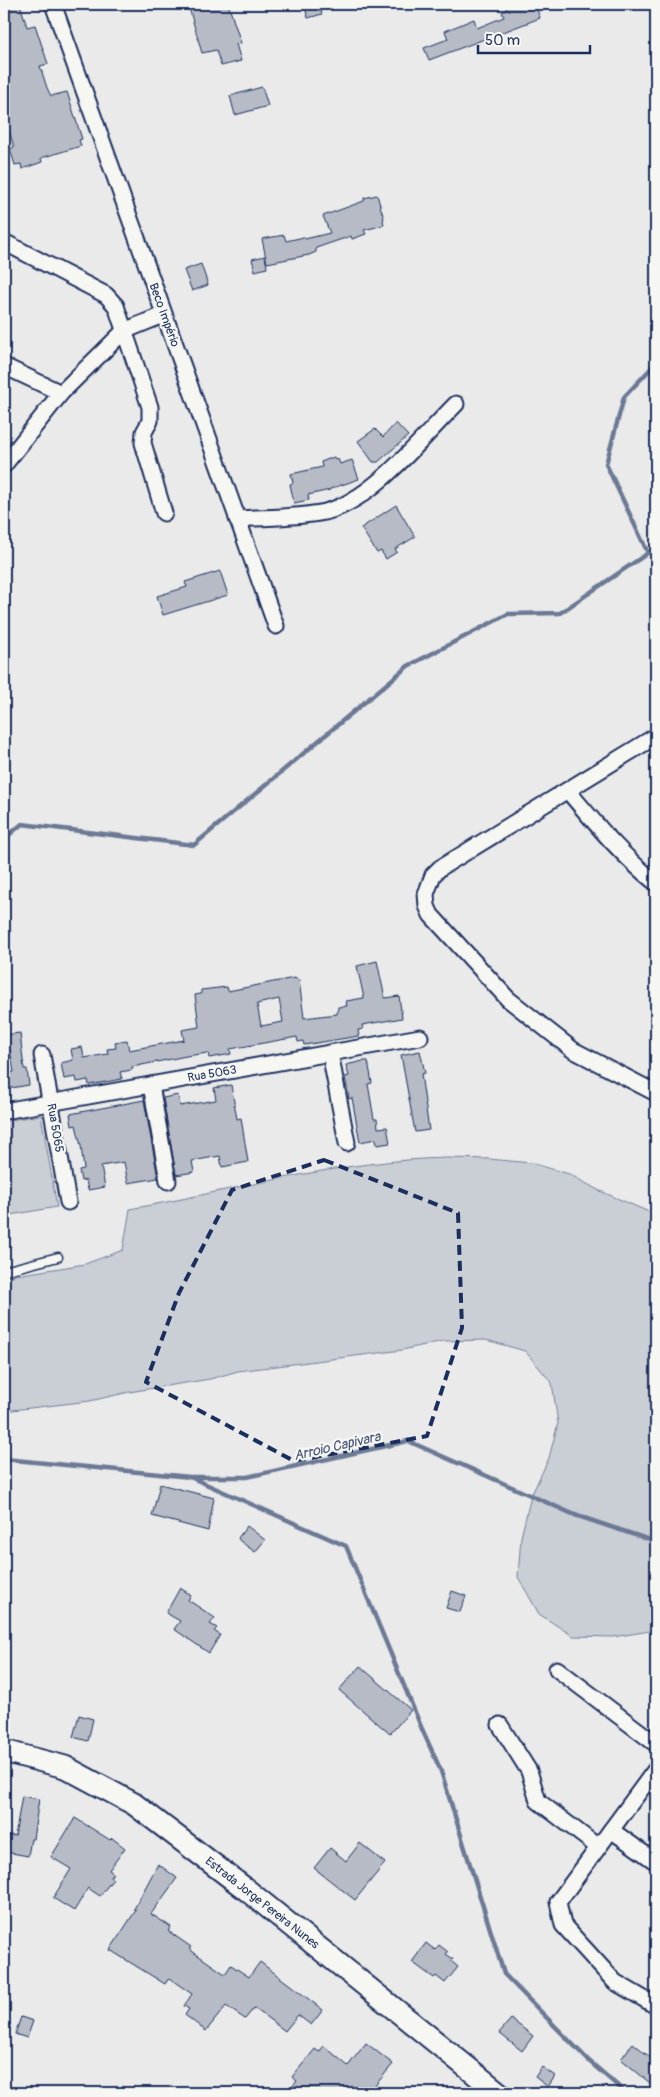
<svg xmlns="http://www.w3.org/2000/svg" width="660" height="2097" font-family="Pangolin,sans-serif">
	<style>
		.green { fill: #caced5; stroke: #727e9a }
		.lines { fill: none; stroke-linecap: round; stroke-linejoin: round }
		.stream { stroke: #6c7995; stroke-width: 4.5 }
		.building { fill: #b6bbc6; stroke: #1b2f5e; fill-rule: evenodd }
		.lane-casing { stroke: #1b2f5e; stroke-width: 11 }
		.street-casing { stroke: #1b2f5e; stroke-width: 19 }
		.secondary-casing { stroke: #1b2f5e; stroke-width: 25 }
		.lane { stroke: #f6f6f2; stroke-width: 8 }
		.street { stroke: #f6f6f2; stroke-width: 15 }
		.secondary { stroke: #f6f6f2; stroke-width: 21 }
		.marked { fill: none; stroke: #1b2f5e; stroke-width: 4; stroke-dasharray: 10 6; stroke-linejoin: round }
		.labels { text-anchor: middle; dominant-baseline: central; stroke-width: 4.5; stroke-linejoin: round; paint-order: stroke }
		.street-label { font-size: 12px; fill: #1b2f5e; stroke: #f6f6f2 }
		.water-label { font-size: 14px; font-style: italic; fill: #44547a; stroke: #f6f6f2 }
	</style>
	<rect width="100%" height="100%" fill="#e9eae9"/>
	<filter id="ink" filterUnits="userSpaceOnUse"><feTurbulence type="fractalNoise" baseFrequency=".02" numOctaves="2"/><feDisplacementMap in="SourceGraphic" scale="10" xChannelSelector="R" yChannelSelector="G"/><feConvolveMatrix kernelMatrix="1 2 1 2 8 2 1 2 1" color-interpolation-filters="sRGB"/></filter>
	<g filter="url(#ink)">
		<g class="green">
			<polygon points="41,1115 57,1207 4,1216 4,1121"/>
			<path d="M448,1158l41,1 42,4 38,11 29,16 58,25v415l-43,7 -40,-1 -34,-22 -21,-37 3,-40 10,-41 18,-38 9,-35 -6,-40 -27,-32 -39,-11 -43,1 -41,9 -164,21 -28,8 -81,13 -39,9 -86,10v-134l81,-13 38,-14 7,-41c106,-19 210,-49 318,-51z"/>
		</g>
		<g class="lines">
			<g class="stream">
				<polyline points="4,839 22,824 194,845 408,666 508,614 560,613 648,553 606,464 624,397 656,363"/>
				<polyline points="4,1459 190,1477 247,1477 408,1441 575,1515 656,1542"/>
				<polyline points="190,1477 346,1546 422,1729 441,1771 504,1974 589,2061 626,2093"/>
			</g>
		</g>
		<g class="building">
			<polygon points="4,4 20,4 27,27 35,25 48,64 40,66 47,88 51,96 67,92 82,139 79,140 81,146 41,158 42,162 22,169 21,164 15,165 10,149 14,147 4,114"/>
			<polygon points="188,4 228,4 241,43 236,44 241,61 221,66 216,50 202,53"/>
			<polygon points="304,4 319,4 322,14 308,18"/>
			<polygon points="504,4 535,4 540,18 429,60 424,48 448,39 445,31 474,19 477,28 504,17 502,12 507,10"/>
			<polygon points="262,87 268,106 235,115 230,96"/>
			<polygon points="377,195 384,219 383,220 384,225 364,230 366,234 352,239 351,236 316,248 316,252 309,255 267,263 262,239 284,235 286,241 304,237 305,239 330,233 323,216 364,201 364,198"/>
			<polygon points="265,256 267,268 255,271 252,259"/>
			<polygon points="201,264 208,285 192,291 184,270"/>
			<polygon points="396,423 408,436 378,462 373,462 358,441 375,429 383,437"/>
			<polygon points="334,457 335,460 338,459 340,464 352,460 359,479 330,489 330,490 308,495 309,500 294,503 290,484 293,483 291,474 322,467 321,462"/>
			<polygon points="396,505 415,537 395,549 397,552 386,559 381,551 377,553 361,528"/>
			<polygon points="220,571 228,595 163,615 157,596 187,587 185,582"/>
			<path d="M377,961l8,37 14,-2 3,22 -40,7 1,4 -5,1 1,6 -55,9 -1,-4 -5,1 -1,-5 -67,12 1,5 -22,4 -1,-5 -22,3 -54,11v3l-12,2 2,7 -33,6 -1,-5 -11,2 -1,-5 -12,2 -3,-16 12,-3 -2,-11 11,-2 2,11 24,-4 -1,-5 9,-1 -1,-6 12,-2 2,10 55,-10 -2,-10 17,-3 -4,-32 6,-1v-4l26,-3 1,4 66,-13 5,2 5,38 33,-4 1,-7 9,-1 -1,-5 18,-3 -7,-32zM279,999l4,23 -22,4 -4,-22z"/>
			<polygon points="20,1033 24,1069 27,1069 29,1085 5,1089 4,1074 14,1072 10,1050 4,1050 4,1035"/>
			<polygon points="420,1051 425,1073 421,1074 429,1130 415,1132 401,1055"/>
			<polygon points="363,1061 368,1061 372,1083 368,1084 374,1119 377,1119 378,1128 387,1127 390,1143 377,1145 376,1139 360,1142 352,1098 349,1099 345,1077 349,1076 346,1065"/>
			<polygon points="231,1085 237,1119 241,1118 248,1162 222,1167 220,1156 192,1161 194,1172 176,1175 163,1098 178,1095 180,1106 216,1100 214,1088"/>
			<polygon points="144,1100 158,1178 128,1183 124,1162 101,1166 105,1187 88,1190 86,1180 81,1181 79,1170 84,1169 81,1146 76,1125 72,1126 70,1114"/>
			<polygon points="160,1484 214,1498 208,1531 152,1516"/>
			<polygon points="247,1526 265,1540 255,1552 240,1541 238,1538"/>
			<polygon points="180,1588 191,1595 188,1600 215,1618 210,1624 217,1628 214,1631 220,1635 209,1653 174,1629 180,1621 166,1613"/>
			<polygon points="452,1591 466,1596 460,1612 446,1608"/>
			<polygon points="360,1666 411,1710 390,1734 339,1690"/>
			<polygon points="79,1715 93,1719 88,1741 73,1737"/>
			<polygon points="22,1796 39,1799 33,1839 31,1839 28,1856 6,1852 9,1835 15,1836"/>
			<polygon points="75,1818 110,1840 112,1838 125,1848 109,1870 113,1873 110,1877 113,1879 100,1896 88,1888 74,1911 53,1898 71,1869 51,1857"/>
			<polygon points="360,1843 385,1863 355,1900 314,1868 330,1848 346,1861"/>
			<polygon points="158,1864 177,1878 151,1914 171,1927 168,1931 191,1947 189,1949 225,1974 231,1965 249,1977 260,1962 323,2010 311,2025 298,2015 285,2031 254,2008 245,2019 226,2006 206,2031 185,2015 189,2009 184,2006 192,1994 169,1978 165,1984 110,1950 136,1910 134,1909"/>
			<polygon points="426,1943 435,1950 439,1945 448,1952 446,1954 453,1959 451,1961 458,1967 445,1983 436,1976 434,1978 412,1962"/>
			<polygon points="21,2017 33,2021 27,2038 15,2034"/>
			<polygon points="511,2019 533,2036 522,2051 499,2033"/>
			<polygon points="366,2043 393,2064 369,2093 287,2093 297,2081 292,2077 315,2049 319,2052 324,2046 348,2066"/>
			<polygon points="633,2043 656,2062 656,2075 650,2083 621,2059"/>
			<polygon points="542,2067 555,2076 548,2087 535,2077"/>
		</g>
		<g class="lines">
			<defs>
				<polyline id="lane" points="4,1271 58,1257"/>
				<g id="street">
					<polyline points="53,4 276,626"/>
					<polyline points="4,242 106,295 116,306 150,407 150,421 144,432 143,443 164,513"/>
					<polyline points="4,366 61,393"/>
					<polyline points="4,465 61,393 124,331 163,315"/>
					<path d="M237,519c29,-2 59,-1 88,-7 47,-11 97,-74 131,-108"/>
					<polyline points="656,736 440,868 433,875 426,894 427,906 431,915 508,999 573,1050 656,1093"/>
					<path d="M568,791c28,33 54,65 88,92"/>
					<polyline points="330,1053 347,1143"/>
					<polyline points="42,1055 68,1202"/>
					<polyline points="151,1085 168,1181"/>
					<polyline points="4,1111 420,1037"/>
					<polyline points="557,1669 656,1744"/>
					<polyline points="500,1725 529,1771 538,1801 598,1847"/>
					<polyline points="656,1769 558,1902 563,1925 615,1982 656,2006"/>
					<polyline points="611,1830 656,1862"/>
				</g>
				<polyline id="secondary" points="4,1751 65,1767 134,1804 243,1887 499,2093"/>
			</defs>
			<use href="#lane" class="lane-casing"/>
			<use href="#street" class="street-casing"/>
			<use href="#secondary" class="secondary-casing"/>
			<use href="#lane" class="lane"/>
			<use href="#street" class="street"/>
			<use href="#secondary" class="secondary"/>
		</g>
	</g>
	<path class="marked" d="M324,1160l134,53 4,115 -35,108 -133,25 -148,-79 33,-89 53,-103z"/>
	<g class="labels">
		<g class="street-label">
			<text transform="translate(164 315) rotate(70)">Beco Império</text>
			<text transform="translate(212 1074) rotate(-10)">Rua 5063</text>
			<text transform="translate(55 1128) rotate(80)">Rua 5065</text>
			<text transform="translate(262 1903) rotate(38)">Estrada Jorge Pereira Nunes</text>
		</g>
		<g class="water-label">
			<text transform="translate(337 1446) rotate(-13)">Arroio Capivara</text>
		</g>
	</g>
	<rect width="660" height="2097" fill="none" stroke="#f6f6f2" stroke-width="20"/>
	<rect x="10" y="10" width="640" height="2077" fill="none" stroke="#1b2f5e" stroke-width="2" filter="url(#ink)"/>
	<path d="M478 45v8h112v-8" fill="none" stroke="#1b2f5e" stroke-width="2.5"/>
	<text x="485" y="45" font-size="15" fill="#1b2f5e" stroke="#f6f6f2" stroke-width="4" paint-order="stroke">50 m</text>
</svg>
